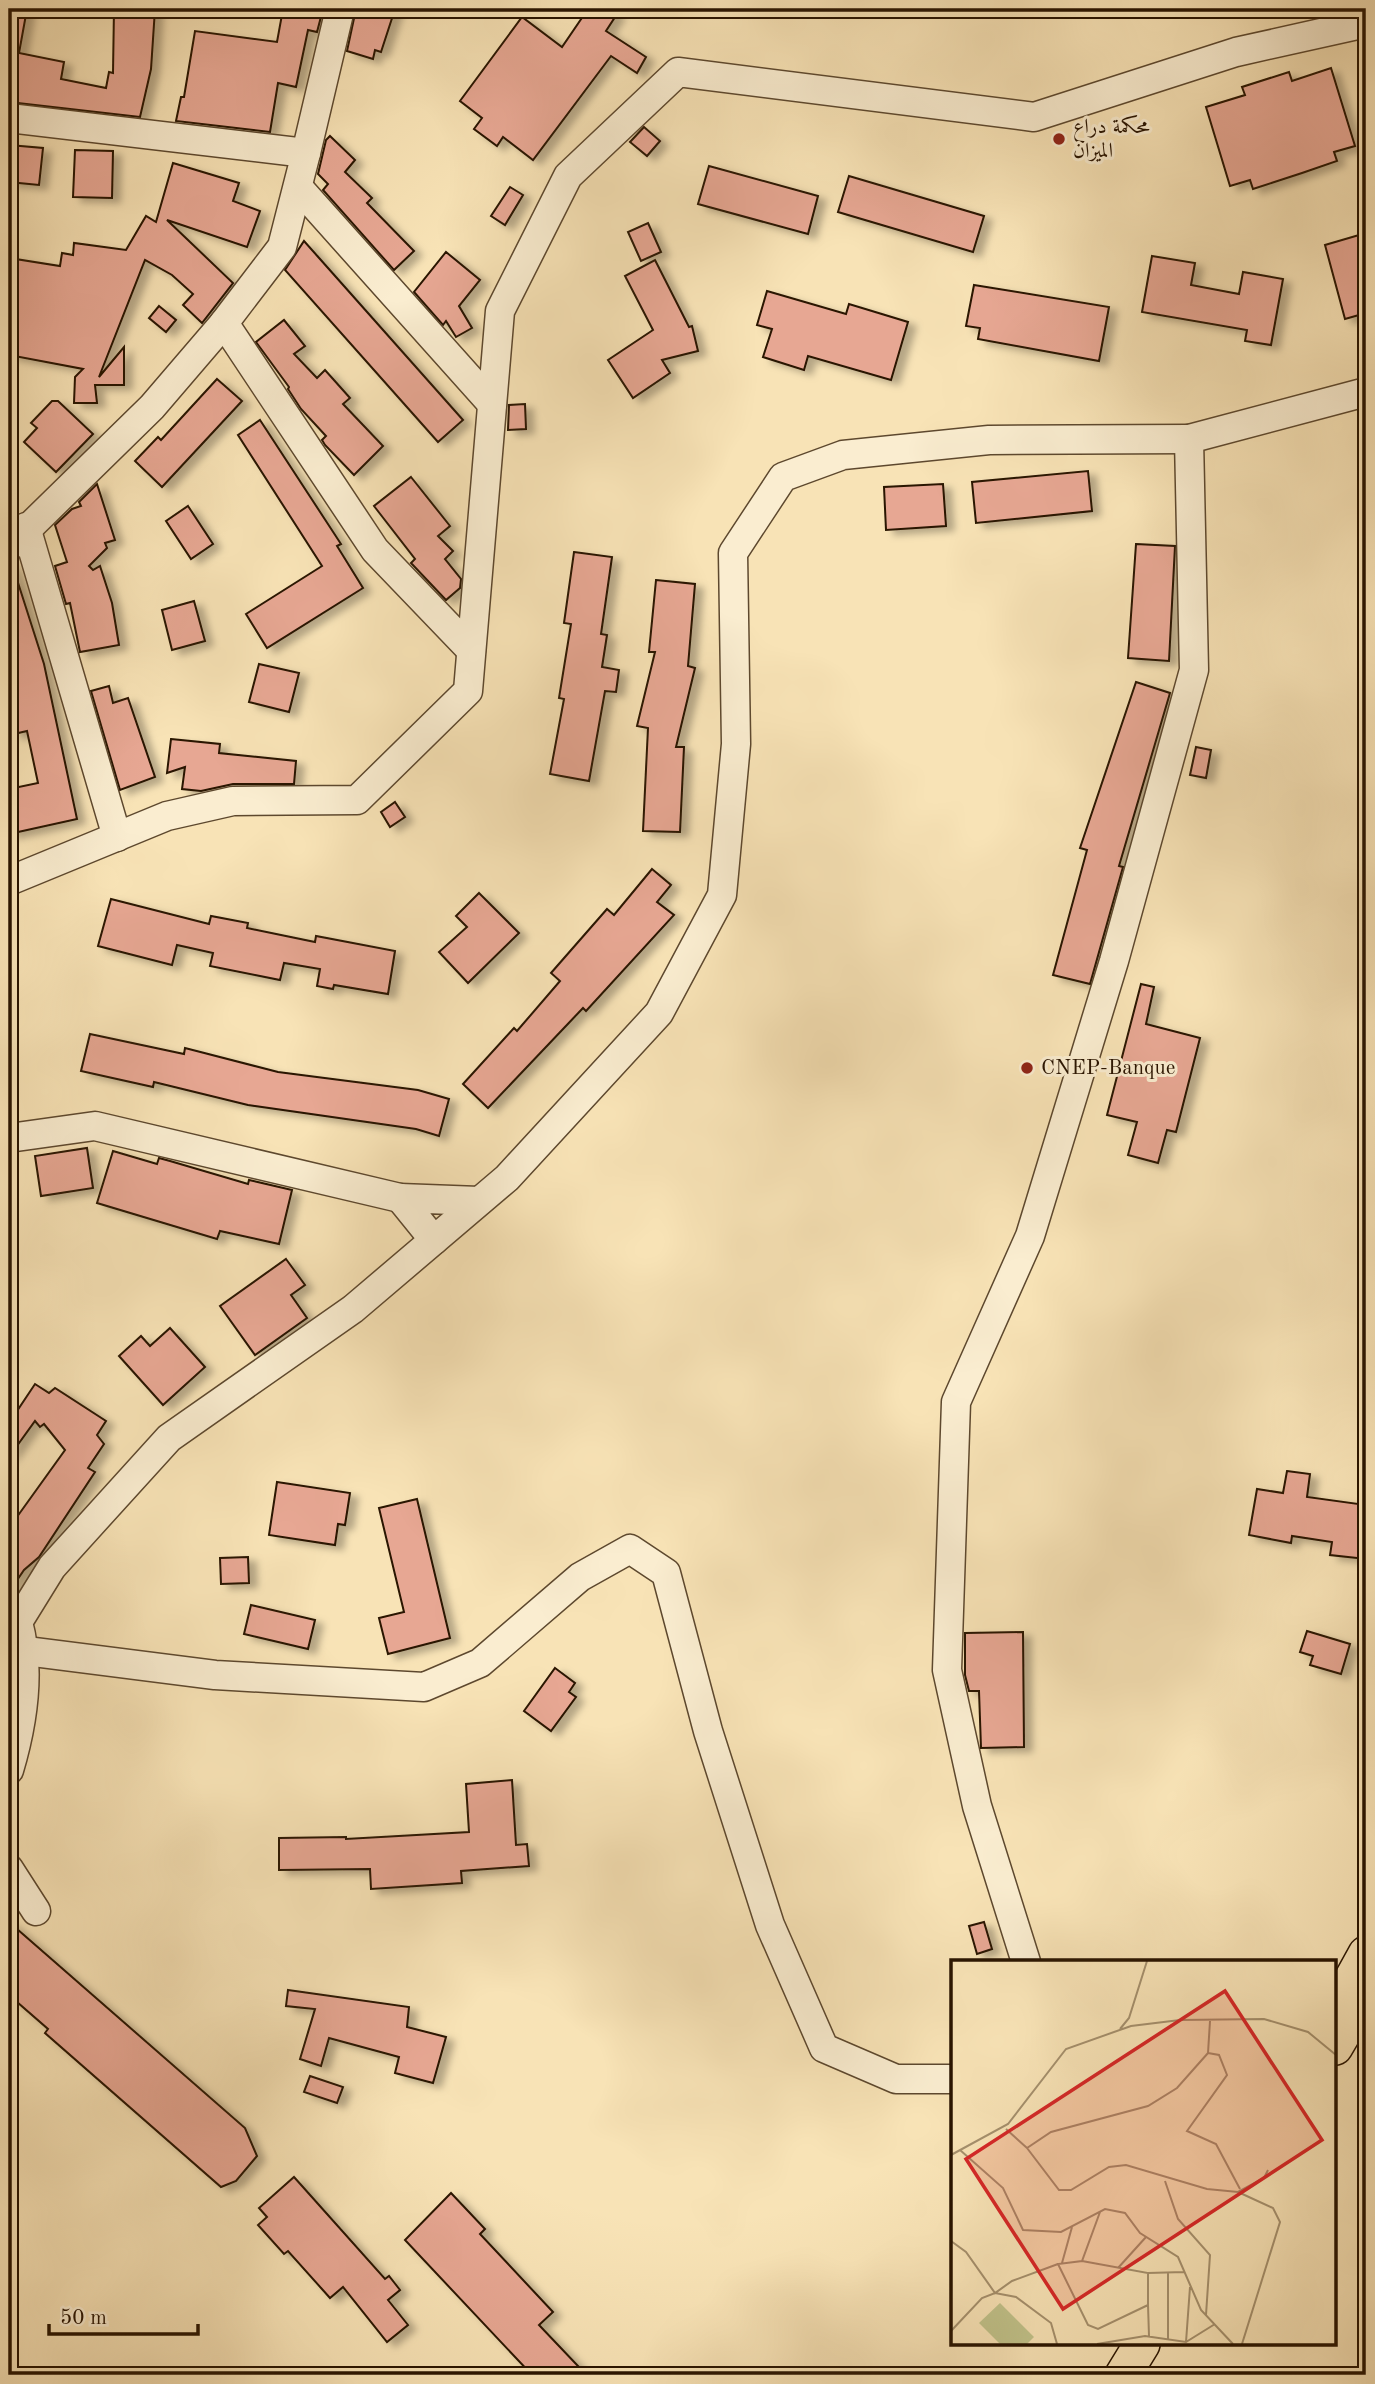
<svg xmlns="http://www.w3.org/2000/svg" width="1375" height="2384" font-family="'Old Standard TT',Amiri,serif">
	<style>
		.building { fill: #e7a793; stroke: #291400; stroke-width: 2; filter: url(#shadow) }
		.lines { fill: none; stroke-linecap: round; stroke-linejoin: round }
		.minor-casing { stroke: #5d482e; stroke-width: 31 }
		.major-casing { stroke: #291400; stroke-width: 38 }
		.minor { stroke: #faedd0; stroke-width: 28 }
		.major { stroke: #f8e3b6; stroke-width: 35 }
		.poi-dot { fill: #8f2418; stroke: #faedd0; stroke-width: 2.5 }
		.labels { text-anchor: middle; dominant-baseline: central; stroke-width: 6; stroke-linejoin: round; paint-order: stroke }
		.poi-label { font-size: 21px; fill: #291400; stroke: #faedd0; text-anchor: start }
		.inset-road { fill: none; stroke: #a5906d; stroke-width: 2 }
		.view { fill: #d62828; fill-opacity: 0.15; stroke: #d62828; stroke-width: 3.5 }
		.inset-edge { fill: none; stroke: #291400; stroke-width: 3.5 }
	</style>
	<defs>
		<filter id="shadow"><feDropShadow dx="8" dy="4.5" stdDeviation="3.5" flood-color="#0004"/></filter>
	</defs>
	<rect width="100%" height="100%" fill="#f8e3b6"/>
	<filter id="stains"><feTurbulence type="fractalNoise" baseFrequency=".00286" numOctaves="4"/><feColorMatrix values="0 0 0 0 .2 0 0 0 0 .09 0 0 0 0 .02 0 0 0 .5 -.17"/></filter>
	<radialGradient id="worn" r=".72"><stop offset=".6" stop-color="#630" stop-opacity="0"/><stop offset="1" stop-color="#630" stop-opacity=".3"/></radialGradient>
	<g class="building">
		<polygon points="9,9 27,9 19,53 64,62 61,79 106,88 109,72 113,73 114,9 155,9 151,69 140,117 9,102"/>
		<polygon points="283,9 323,9 317,32 308,30 296,87 278,83 270,132 176,121 181,97 184,97 195,31 277,42"/>
		<polygon points="356,9 395,9 381,52 375,50 373,59 347,51"/>
		<polygon points="588,9 609,9 617,14 606,31 646,57 637,73 611,56 533,160 503,137 497,146 474,129 482,118 460,101 522,17 562,47"/>
		<polygon points="1331,68 1355,146 1334,152 1337,161 1302,173 1253,189 1250,180 1230,186 1206,107 1245,95 1242,87 1289,72 1292,81"/>
		<polygon points="644,127 660,141 647,156 630,142"/>
		<polygon points="330,136 355,160 345,172 372,198 367,203 414,251 394,270 323,190 328,184 318,174 326,140"/>
		<polygon points="9,145 43,148 39,185 9,182"/>
		<polygon points="75,150 113,151 112,198 73,197"/>
		<polygon points="173,163 239,183 233,201 260,211 247,247 167,220 233,283 202,323 183,305 193,294 172,275 145,260 99,377 124,347 124,385 95,385 97,403 74,403 75,377 83,369 9,355 9,258 60,266 62,253 73,255 74,243 126,250 146,216 156,222"/>
		<polygon points="709,166 818,196 808,234 698,204"/>
		<polygon points="849,176 984,216 973,252 838,212"/>
		<polygon points="510,187 523,195 505,225 491,216"/>
		<polygon points="648,223 661,252 641,261 628,232"/>
		<polygon points="1359,235 1366,263 1366,313 1345,319 1325,245"/>
		<polygon points="304,241 463,420 438,442 285,270"/>
		<polygon points="446,252 480,280 459,306 472,328 456,337 446,321 443,325 414,292"/>
		<polygon points="1152,256 1195,263 1191,285 1239,294 1243,272 1283,279 1271,345 1245,341 1247,330 1142,312"/>
		<polygon points="655,260 689,327 692,326 698,351 662,360 670,373 633,398 608,360 653,330 625,276"/>
		<polygon points="974,285 1109,307 1099,361 978,339 980,328 966,326"/>
		<polygon points="767,291 846,314 849,304 908,322 891,380 808,356 804,370 763,357 772,329 757,325"/>
		<polygon points="159,306 176,320 166,332 149,318"/>
		<polygon points="284,320 305,346 294,354 317,378 325,370 350,398 343,404 383,446 354,475 325,445 322,440 326,436 301,409 288,389 289,387 256,342"/>
		<polygon points="217,379 242,401 162,487 135,461 158,437 161,440"/>
		<polygon points="52,401 58,401 93,434 56,472 24,442 37,428 31,423"/>
		<polygon points="525,404 526,429 508,430 509,405"/>
		<polygon points="260,420 341,544 337,546 363,588 267,648 246,614 322,566 238,435"/>
		<polygon points="1088,471 1092,511 976,523 972,482"/>
		<polygon points="411,477 450,526 438,536 453,551 445,559 461,579 460,588 446,600 411,563 415,559 374,506"/>
		<polygon points="97,484 115,540 105,543 107,548 89,566 93,570 100,566 112,603 119,645 80,652 70,603 66,604 55,566 67,562 55,525 72,509 81,506 79,502"/>
		<polygon points="943,484 946,526 886,530 884,487"/>
		<polygon points="188,506 213,544 191,559 166,521"/>
		<polygon points="1136,544 1175,546 1169,661 1128,658"/>
		<polygon points="574,552 612,557 601,634 607,635 602,667 619,670 616,692 605,691 589,781 550,774 564,699 559,698 571,624 564,623"/>
		<polygon points="9,564 12,564 44,664 77,819 9,834 9,789 38,783 27,731 14,734 9,711 9,698 14,697 9,682"/>
		<polygon points="656,580 695,584 688,666 695,668 676,747 684,747 680,832 643,831 648,728 637,726 655,652 649,652"/>
		<polygon points="194,601 205,641 172,650 162,610"/>
		<polygon points="259,664 299,673 289,712 249,702"/>
		<polygon points="1136,682 1170,693 1119,866 1123,867 1090,984 1053,975 1087,850 1080,848"/>
		<polygon points="109,686 113,703 128,698 155,777 120,790 91,691"/>
		<polygon points="171,739 220,744 219,753 296,761 294,784 233,784 201,791 182,789 185,767 167,773"/>
		<polygon points="1196,747 1211,750 1206,778 1190,775"/>
		<polygon points="395,802 405,817 390,827 381,812"/>
		<polygon points="652,869 671,885 657,902 674,915 586,1011 583,1008 488,1108 463,1084 514,1028 517,1031 560,981 551,973 607,909 614,915"/>
		<polygon points="479,893 519,933 468,983 439,952 467,927 456,916"/>
		<polygon points="111,899 209,924 211,916 248,923 247,928 315,942 316,936 395,951 388,994 334,985 333,989 317,986 320,969 284,963 280,980 210,966 213,953 177,945 172,965 98,946"/>
		<polygon points="1141,984 1154,987 1146,1024 1200,1038 1176,1132 1167,1130 1158,1163 1128,1155 1137,1122 1107,1115"/>
		<polygon points="90,1034 184,1054 185,1048 278,1072 418,1090 449,1099 439,1136 416,1129 248,1105 154,1082 153,1087 81,1071"/>
		<polygon points="87,1148 93,1188 41,1196 35,1156"/>
		<polygon points="113,1151 157,1164 159,1158 170,1161 248,1184 249,1180 292,1190 279,1244 220,1231 217,1239 97,1203"/>
		<polygon points="286,1259 305,1285 291,1295 307,1318 255,1355 220,1306"/>
		<polygon points="170,1328 205,1367 163,1405 119,1356 141,1336 150,1346"/>
		<polygon points="35,1384 49,1393 55,1388 106,1421 97,1435 104,1444 88,1468 95,1472 39,1557 24,1570 9,1592 9,1528 65,1450 44,1424 40,1427 35,1421 9,1457 9,1405 17,1411"/>
		<polygon points="1287,1471 1310,1474 1307,1497 1366,1505 1366,1559 1330,1555 1332,1542 1292,1536 1291,1543 1249,1535 1257,1489 1283,1493"/>
		<polygon points="277,1482 350,1493 345,1525 338,1524 335,1545 269,1535"/>
		<polygon points="417,1499 450,1638 388,1654 379,1618 404,1612 379,1508"/>
		<polygon points="248,1557 249,1583 221,1584 220,1558"/>
		<polygon points="251,1605 315,1620 308,1649 244,1634"/>
		<polygon points="1307,1631 1350,1644 1341,1674 1310,1665 1313,1656 1300,1652"/>
		<polygon points="1023,1632 1024,1747 981,1748 979,1691 969,1691 965,1675 965,1633"/>
		<polygon points="555,1668 575,1683 569,1692 576,1697 551,1731 524,1711"/>
		<polygon points="512,1780 516,1845 527,1844 529,1866 461,1871 462,1883 371,1889 370,1869 279,1870 279,1838 346,1837 346,1839 469,1832 466,1784"/>
		<polygon points="9,1922 245,2128 257,2156 236,2181 221,2187 45,2033 48,2029 9,1995"/>
		<polygon points="984,1922 992,1949 977,1954 969,1926"/>
		<polygon points="288,1990 409,2007 407,2027 446,2037 433,2083 395,2073 399,2057 329,2038 321,2066 300,2059 315,2009 286,2006"/>
		<polygon points="310,2076 343,2087 337,2103 304,2092"/>
		<polygon points="294,2177 385,2279 389,2276 400,2290 388,2300 408,2325 387,2342 343,2287 330,2298 288,2251 284,2254 258,2225 267,2217 259,2208"/>
		<polygon points="451,2193 485,2229 480,2234 553,2312 539,2325 578,2366 569,2375 532,2375 405,2240"/>
	</g>
	<g class="lines">
		<defs>
			<g id="minor">
				<polyline points="9,118 306,153 282,247 224,323 152,407 9,547"/>
				<polyline points="306,153 340,9"/>
				<polyline points="298,187 492,404"/>
				<polyline points="224,323 375,550 471,650"/>
				<polyline points="26,527 117,837"/>
				<polyline points="9,881 167,816 233,801 357,800 468,691 500,311 568,176 678,72 1034,117 1236,52 1366,23"/>
				<polyline points="9,1138 95,1126 400,1198"/>
				<polyline points="434,1240 400,1198 479,1201"/>
				<polyline points="26,1651 215,1675 424,1687 480,1663 580,1577 630,1549 666,1573 708,1731 770,1925 824,2048 896,2079 953,2079"/>
				<path d="M9,1770c14,-47 22,-100 9,-148l34,-55 117,-129 184,-129 154,-131 152,-165 63,-118 14,-151 -3,-191 50,-76 60,-22 146,-15 200,-1"/>
				<polyline points="9,1869 36,1911"/>
				<polyline points="1026,1962 977,1806 947,1670 956,1402 1030,1236 1114,961 1194,670 1189,439 1366,392"/>
			</g>
			<g id="major">
				<polyline points="1335,2010 1366,1954"/>
				<polyline points="1335,2047 1366,1994"/>
				<polyline points="1123,2375 1142,2344"/>
			</g>
		</defs>
		<use href="#minor" class="minor-casing"/>
		<use href="#major" class="major-casing"/>
		<use href="#minor" class="minor"/>
		<use href="#major" class="major"/>
	</g>
	<g class="poi-dot">
		<circle cx="1059" cy="139" r="7"/>
		<circle cx="1027" cy="1068" r="7"/>
	</g>
	<g class="labels">
		<g class="poi-label">
			<text x="1073" y="127">محكمة دراع<tspan x="1073" dy="24">الميزان</tspan></text>
			<text x="1041" y="1068">CNEP-Banque</text>
		</g>
	</g>
	<g transform="translate(951 1960)">
		<rect width="385" height="385" fill="#f8e3b6"/>
		<path d="M49,343l34,34 -7,7h-27l-21,-21z" fill="#c1c38b"/>
		<path class="inset-road" d="M169,69l9,-11 18,-57M257,93l11,2 8,20 -40,56 29,13 24,45M55,169l21,19 24,-16 97,-26 29,-18 31,-35 2,-32M76,188l32,42h12l38,-23 17,-2 81,24 31,3 26,-14 4,-8M9,190l43,38 20,42 38,2 44,-23 20,4 15,20 38,24 23,53 32,34M0,195l57,-31 58,-75 65,-23 49,-6 84,-1 44,13 28,23M214,221l13,38 32,36 -4,60M287,232l35,16 7,14 -38,122M0,281l15,11 29,41 17,-12 46,-17M131,301l66,12v32l-50,24 -10,-4 -30,-61 24,-3 18,-49M111,303l10,-36M167,308l28,-31M217,312v68M197,313l36,-1M197,345l1,31M0,371l31,-33 13,-5 21,4 35,26 6,21M235,382l4,-55M146,384l48,-8 41,6 29,-18"/>
		<path class="view" d="M274,31l97,149 -259,169 -97,-150z"/>
		<rect width="385" height="385" class="inset-edge"/>
	</g>
	<rect width="1375" height="2384" fill="none" stroke="#f8e3b6" stroke-width="35"/>
	<rect x="10" y="10" width="1354" height="2363" fill="none" stroke="#291400" stroke-width="3.5"/>
	<rect x="18" y="18" width="1340" height="2349" fill="none" stroke="#291400" stroke-width="2"/>
	<path d="M49 2324v10h149v-10" fill="none" stroke="#291400" stroke-width="3.5"/>
	<text x="60" y="2324" font-size="21" fill="#291400" stroke="#faedd0" stroke-width="5" paint-order="stroke">50 m</text>
	<rect width="100%" height="100%" filter="url(#stains)"/>
	<rect width="100%" height="100%" fill="url(#worn)"/>
</svg>
